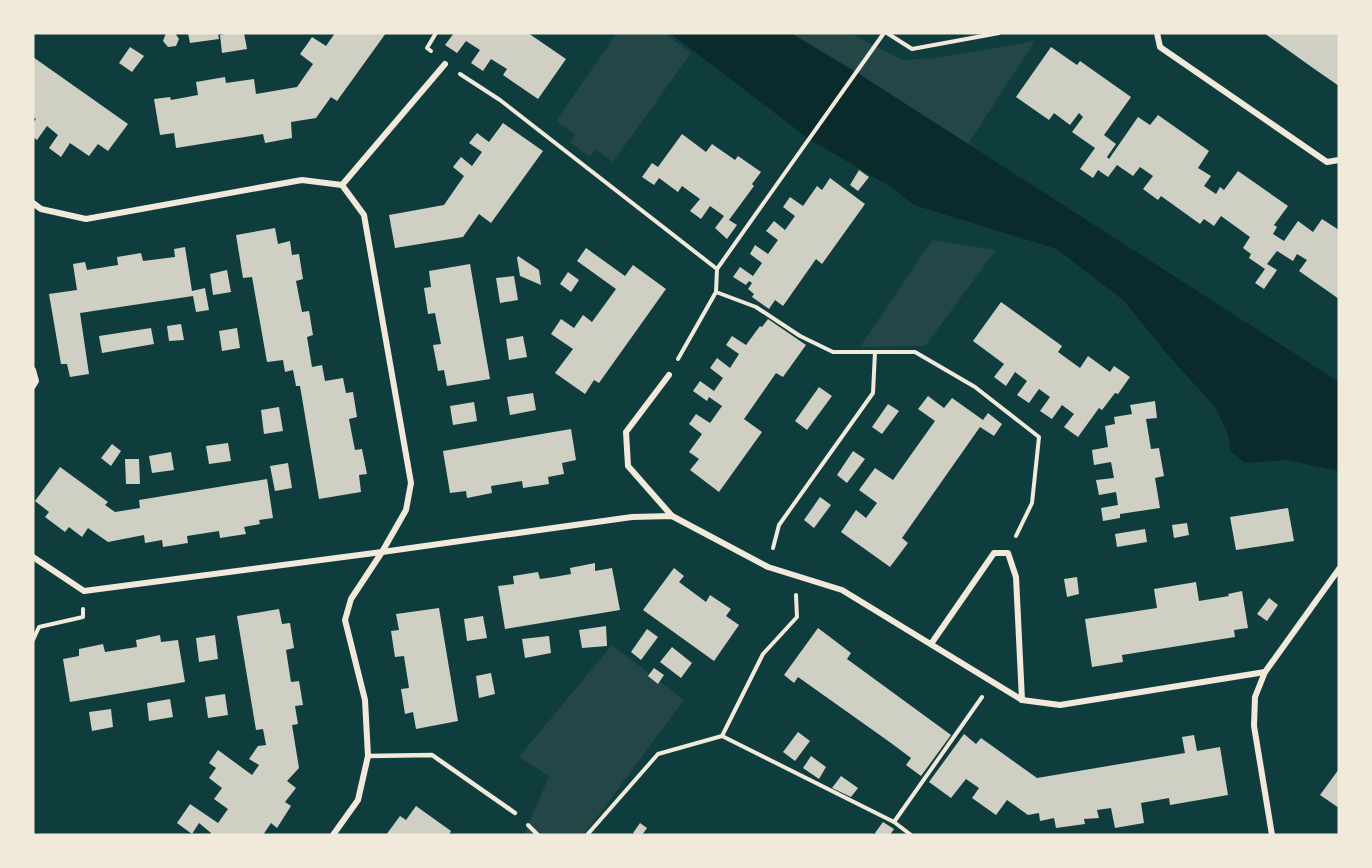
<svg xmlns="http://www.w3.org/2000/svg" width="1372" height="868" font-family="Helvetica,sans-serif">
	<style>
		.green { fill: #244646 }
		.water { fill: #0a2a2b }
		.building { fill: #cfcfc3 }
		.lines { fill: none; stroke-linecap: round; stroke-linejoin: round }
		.path { stroke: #f1e9da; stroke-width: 4 }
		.service { stroke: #f1e9da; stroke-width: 4.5 }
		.minor { stroke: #f1e9da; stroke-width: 6 }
	</style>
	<rect width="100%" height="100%" fill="#0f3d3e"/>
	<g class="green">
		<polygon points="617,33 664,33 691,53 613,162 596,149 590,157 570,142 575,135 556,121"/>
		<polygon points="791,33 850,33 902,60 935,58 1035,41 968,144"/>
		<polygon points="932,240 996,250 925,346 860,347"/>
		<polygon points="612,645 684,700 584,835 524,835 549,776 519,757"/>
	</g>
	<polygon class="water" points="670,33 791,33 856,72 1339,382 1339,471 1287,460 1245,463 1231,451 1228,434 1215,407 1168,355 1124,301 1057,249 914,205 891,187 809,139"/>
	<g class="building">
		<polygon points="166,33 175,33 179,39 176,46 168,47 163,41"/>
		<polygon points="188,33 218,33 219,39 190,43"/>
		<polygon points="229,33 244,33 247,49 222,53 220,35"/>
		<polygon points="335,33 386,33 337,101 331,97 316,118 291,122 292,138 265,143 263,134 176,148 174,133 160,135 154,99 170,97 171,100 198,95 196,82 225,77 226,83 254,79 256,94 297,87 313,64 300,54 308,43 312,37 326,46"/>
		<polygon points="454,33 528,33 566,59 538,99 503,75 507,69 491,59 483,71 471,63 480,50 466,41 457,53 445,45"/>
		<polygon points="1264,33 1339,33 1339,86 1313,68"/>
		<polygon points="130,47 144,56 132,72 119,63"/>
		<polygon points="1051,47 1077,65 1080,61 1131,97 1104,135 1116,144 1107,157 1109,159 1138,117 1150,125 1158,115 1209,151 1198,168 1211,176 1204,186 1216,194 1220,187 1224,190 1238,171 1288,206 1274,225 1277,227 1273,234 1284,241 1298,221 1313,232 1322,219 1339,230 1339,299 1299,271 1307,260 1297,254 1293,261 1277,251 1267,264 1277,270 1264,289 1255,283 1265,269 1249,258 1251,254 1243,248 1250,237 1221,216 1214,226 1204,219 1200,224 1161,196 1158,200 1143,189 1153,176 1140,167 1133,176 1117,165 1108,177 1098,170 1093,178 1080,169 1095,148 1072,132 1083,117 1079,113 1070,125 1054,113 1049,120 1016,97"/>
		<polygon points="33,57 128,124 108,151 98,144 89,156 70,143 61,157 49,148 58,135 47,126 37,140 33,137 33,123 36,119 33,117"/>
		<polygon points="503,123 543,151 491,223 479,214 463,237 395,248 389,215 444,205 464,176 453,167 461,157 472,166 482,152 469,143 477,133 489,142"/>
		<polygon points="682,134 706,152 712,144 735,160 738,156 761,172 752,184 754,186 729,220 737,225 727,239 715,228 724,216 710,206 701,219 690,211 700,199 682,186 678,192 659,178 654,185 642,177 652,163 658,167"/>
		<polygon points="859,170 869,177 858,191 850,185"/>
		<polygon points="830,178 865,204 822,264 816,259 783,306 775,300 769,309 752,297 754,294 748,289 752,283 749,281 746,285 733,277 740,267 753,276 762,263 750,254 755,245 768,254 778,240 766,231 774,221 785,230 795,216 783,207 790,197 803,206 817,186 822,190"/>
		<polygon points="275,228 278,244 290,241 292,255 299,254 303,279 296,281 302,312 309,311 313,335 307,337 312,367 322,365 325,381 343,378 346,393 353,392 357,417 349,419 352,435 355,450 362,449 367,474 359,475 361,492 319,499 300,386 296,386 293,370 285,372 283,360 267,362 252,277 243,278 236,235"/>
		<polygon points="185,247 192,291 205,288 209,310 196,312 193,296 80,313 89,374 70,377 67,364 61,364 49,294 77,290 73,264 85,262 87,270 118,265 117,257 141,253 143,261 175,257 174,249"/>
		<polygon points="586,248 625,276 633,265 666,289 599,383 594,380 585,394 555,373 573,349 551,334 561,319 574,328 583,315 592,322 616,289 577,261"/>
		<polygon points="518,256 539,270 541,285 520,276 517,258"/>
		<polygon points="470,264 490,379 447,386 444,370 438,371 433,345 441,344 438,329 435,313 428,314 424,288 431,287 429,271"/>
		<polygon points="227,270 231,292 213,295 210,274"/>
		<polygon points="568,272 579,280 571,292 560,284"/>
		<polygon points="514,276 518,300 500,303 496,278"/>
		<polygon points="1001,302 1062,346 1058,352 1080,368 1088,356 1110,372 1114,366 1130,377 1118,394 1115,393 1102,410 1099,408 1078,437 1064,427 1074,414 1062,405 1052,419 1040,411 1050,397 1039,389 1029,403 1017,395 1027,381 1015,372 1006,386 994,377 1004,364 973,341"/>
		<polygon points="768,319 806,345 783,377 776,373 744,419 762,432 719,492 690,470 699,459 689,452 702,434 689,424 696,414 710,423 722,406 709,397 707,401 693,391 700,381 714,391 723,378 710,368 717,358 730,368 739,354 726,345 732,336 746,345 760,326 762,327"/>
		<polygon points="181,324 184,340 169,341 167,326"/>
		<polygon points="151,328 154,344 102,353 99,336"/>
		<polygon points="237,328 240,348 222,351 219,331"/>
		<polygon points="523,336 527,357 509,360 506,339"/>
		<polygon points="819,387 832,396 807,430 795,421"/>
		<polygon points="533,393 536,410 510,415 507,397"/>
		<polygon points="928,396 944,408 952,398 983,420 988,413 1002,424 994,436 980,427 902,538 908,543 890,567 841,532 856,510 866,518 877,503 859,490 875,468 893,480 935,421 918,409"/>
		<polygon points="1155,401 1157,418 1146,419 1151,449 1159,448 1164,476 1155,478 1160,508 1120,514 1120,518 1103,521 1101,508 1118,505 1116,492 1099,495 1096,480 1114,478 1111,462 1094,465 1092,450 1108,447 1105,426 1115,424 1114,417 1132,414 1130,405"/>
		<polygon points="474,402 477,421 453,425 450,406"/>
		<polygon points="888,404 899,411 882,434 872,427"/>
		<polygon points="279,407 283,431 264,434 261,410"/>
		<polygon points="571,429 576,460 562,463 564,474 548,477 549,484 523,488 522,481 491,486 492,493 467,498 466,491 450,493 443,451"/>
		<polygon points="228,443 231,461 209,464 206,446"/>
		<polygon points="112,444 121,451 111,466 101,458"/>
		<polygon points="853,451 865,459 847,483 837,475"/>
		<polygon points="171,452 174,470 152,473 149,456"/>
		<polygon points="125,459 139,459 140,484 126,484"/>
		<polygon points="288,463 292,488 275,491 270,466"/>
		<polygon points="60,467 108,502 105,505 115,512 140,508 139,500 267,479 273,518 259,520 260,524 244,527 246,534 220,538 219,531 187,536 188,543 163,547 162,540 145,543 144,535 108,542 88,528 82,537 69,527 65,532 45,517 49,512 35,501"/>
		<polygon points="820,497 831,505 814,528 804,520"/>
		<polygon points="1288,508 1294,541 1236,550 1230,517"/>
		<polygon points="1187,523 1189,535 1174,538 1172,525"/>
		<polygon points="1145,529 1147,542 1117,547 1115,534"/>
		<polygon points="595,563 595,571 612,568 620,610 505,629 498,586 514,584 513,576 538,572 540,579 554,577 571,574 570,568"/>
		<polygon points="674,568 684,576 679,582 706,602 710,595 731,609 726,616 739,625 714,661 643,610"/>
		<polygon points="1077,577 1079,594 1067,597 1064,579"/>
		<polygon points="1196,582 1199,601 1229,596 1228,594 1242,591 1248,628 1234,630 1235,637 1122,655 1123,662 1092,667 1085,619 1157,608 1154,589"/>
		<polygon points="1269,598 1278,605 1267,621 1257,614"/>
		<polygon points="439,608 458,721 416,729 413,712 405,714 401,689 409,688 404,656 395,657 391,631 399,630 396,614"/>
		<polygon points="279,609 282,624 290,623 294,648 286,650 291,682 299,681 303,705 295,706 298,724 292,725 299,768 287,781 296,788 285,802 291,806 277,828 271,823 263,835 210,835 211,833 199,823 192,834 177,823 190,804 218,823 228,809 214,799 222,788 209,778 216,768 209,763 218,750 252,775 259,765 249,759 258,746 266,745 263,729 256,730 237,616"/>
		<polygon points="483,616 487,638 467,641 464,619"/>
		<polygon points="606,626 607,646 582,648 579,630"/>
		<polygon points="818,628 851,653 847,659 951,735 921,776 906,765 911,758 891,743 798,677 794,683 784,675"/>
		<polygon points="647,629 658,637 641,660 631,652"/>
		<polygon points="160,635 161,642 178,640 185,682 70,702 63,659 79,656 79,649 103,644 105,652 137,647 136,640"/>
		<polygon points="215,635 218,659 199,662 196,638"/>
		<polygon points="549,636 551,653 525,658 522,639"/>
		<polygon points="672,647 692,663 681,678 660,662"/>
		<polygon points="654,668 664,675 658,684 648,676"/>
		<polygon points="491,673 495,694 479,698 476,676"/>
		<polygon points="225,694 228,715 208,718 205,697"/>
		<polygon points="170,699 173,717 149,721 147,703"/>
		<polygon points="111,709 113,727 92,731 89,712"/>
		<polygon points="798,732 810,741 795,761 783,752"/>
		<polygon points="964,734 976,744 981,738 1037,778 1185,753 1182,737 1194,735 1197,751 1220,747 1228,795 1170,805 1169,798 1141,803 1144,823 1115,828 1111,808 1097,810 1099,818 1084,819 1085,824 1056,828 1054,818 1040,821 1039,813 1028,815 1007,800 996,815 972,798 979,788 966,779 951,798 929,782"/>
		<polygon points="811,756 826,767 819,779 803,768"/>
		<polygon points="1339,769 1339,808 1320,795"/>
		<polygon points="841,776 858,788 851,797 832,788"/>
		<polygon points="416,806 451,831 449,835 386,835 400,816 406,820"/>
		<polygon points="883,822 894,829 890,835 878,835 875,833"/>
		<polygon points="640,823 647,828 642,835 636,835 633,833"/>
	</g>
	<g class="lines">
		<g class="path">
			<polyline points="884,33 717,269 716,292 756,307 800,336 833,352 915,352 975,387 1039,437 1032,503 1016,536"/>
			<polyline points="887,33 912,49 999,33"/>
			<polyline points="431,51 427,48 436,33"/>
			<polyline points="460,74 500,100 717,269"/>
			<polyline points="678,359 716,292"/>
			<polyline points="773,548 779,525 873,393 875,352"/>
			<polyline points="33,640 39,627 83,617 83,609"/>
			<polyline points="722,736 894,822 911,835"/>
			<polyline points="894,822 982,697"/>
			<polyline points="528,825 538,835"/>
			<polyline points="587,835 658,754 722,736 763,654 797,617 796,595"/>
		</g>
		<polyline class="service" points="368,756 432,755 515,813"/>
		<g class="minor">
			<polyline points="1157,33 1160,47 1327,162 1339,160"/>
			<polyline points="342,185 445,64"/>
			<polyline points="33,203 41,209 86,219 302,180 342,185 364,215 411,483 406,510 382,552 351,599 345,620 365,700 368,756 358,800 333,835"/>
			<polyline points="33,370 36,381 33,386"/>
			<polyline points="669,375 626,432 628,466 672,516"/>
			<polyline points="33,557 84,591 382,552 632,517 672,516 768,567 842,590 1022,700 1060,705 1265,672"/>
			<polyline points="931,644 994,553 1008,553 1016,577 1022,700"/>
			<polyline points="1272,835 1254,726 1255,697 1265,672 1339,569"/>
		</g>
	</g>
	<rect width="1372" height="868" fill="none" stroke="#f1e9da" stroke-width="69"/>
</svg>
